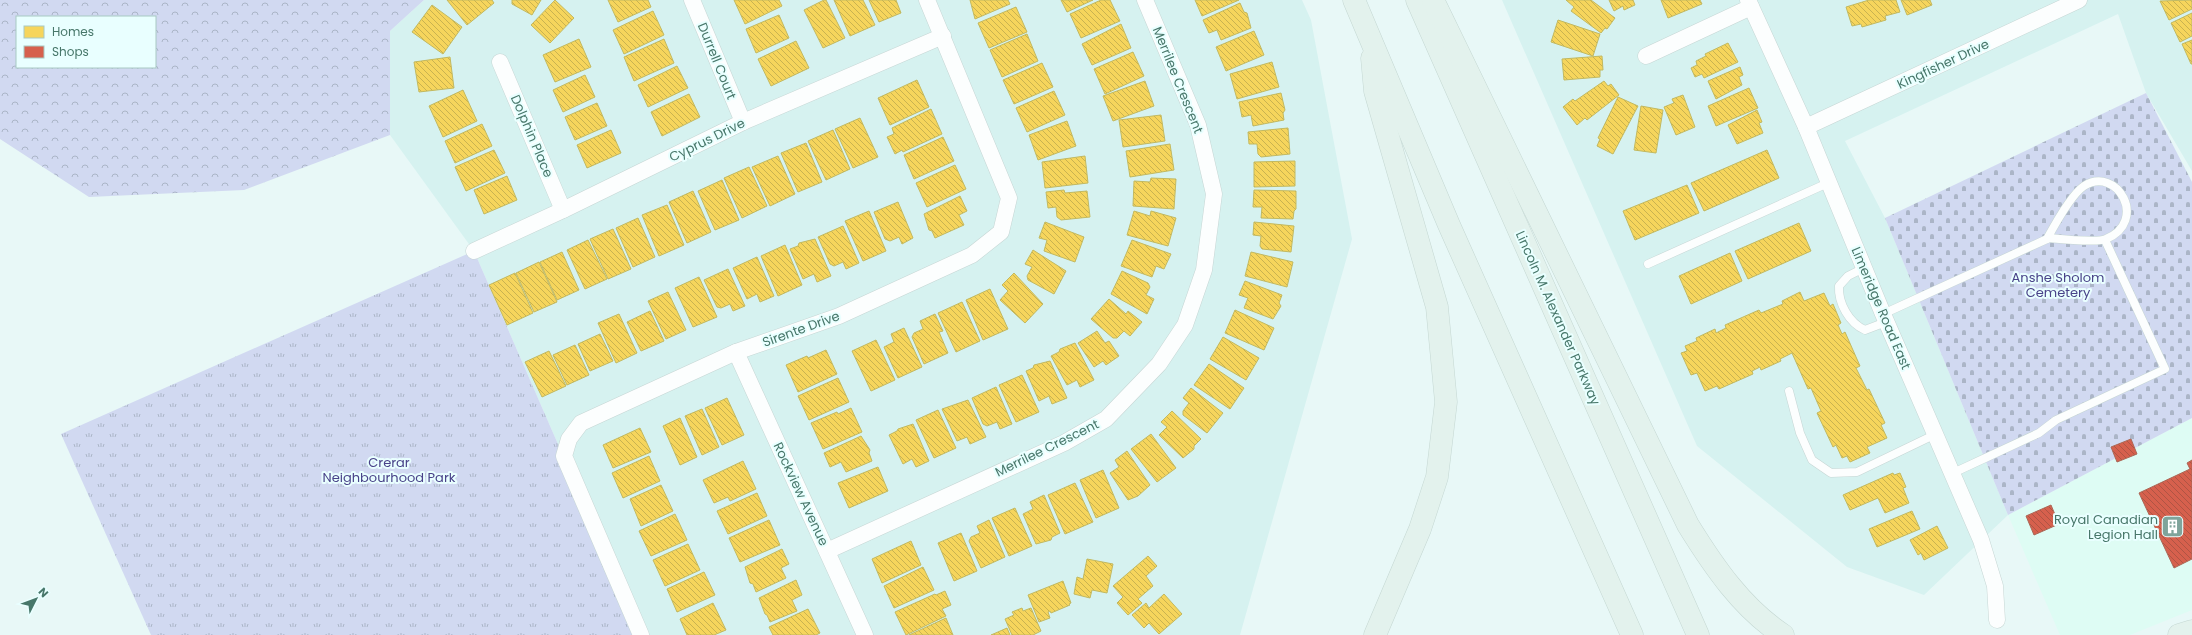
<svg xmlns="http://www.w3.org/2000/svg" width="2192" height="635" font-family="Poppins,sans-serif">
	<style>
		.residential { fill: #d6f2f0 }
		.commercial { fill: #defcf4 }
		.grass { fill: url(#grass-tufts) }
		.forest { fill: url(#forest-crowns); fill-rule: evenodd }
		.cemetery { fill: url(#cemetery-stones) }
		.homes { fill: url(#homes-back-hatch); stroke: #c2b960 }
		.shops { fill: url(#shops-back-hatch); stroke: #ab6756 }
		.lines { fill: none; stroke-linecap: round; stroke-linejoin: round }
		.lane-casing { stroke: #c6d6d4; stroke-width: 9 }
		.street-casing { stroke: #c6d6d4; stroke-width: 17 }
		.highway-casing { stroke: #c4d7d2; stroke-width: 23 }
		.lane { stroke: #fcfefe; stroke-width: 8 }
		.street { stroke: #fcfefe; stroke-width: 16 }
		.highway { stroke: #e3f2ed; stroke-width: 22 }
		.labels { text-anchor: middle; dominant-baseline: central; stroke-width: 4; stroke-linejoin: round; paint-order: stroke }
		.street-label { font-size: 13px; fill: #47776a; stroke: #e9ffff }
		.park-label { font-size: 13px; fill: #494389; stroke: #e9ffff }
		.poi-label { font-size: 13px; fill: #47776a; stroke: #e9ffff; text-anchor: end }
	</style>
	<defs>
		<pattern id="grass-tufts" width="24" height="20" patternUnits="userSpaceOnUse"><rect width="24" height="20" fill="#d1d9f1"/><path d="M3 7l-1-3M5 7V3M7 7l1-3M15 17l-1-3M17 17v-4M19 17l1-3" fill="none" stroke="#abb5c7"/></pattern>
		<pattern id="forest-crowns" width="20" height="18" patternUnits="userSpaceOnUse"><rect width="20" height="18" fill="#d1d9f1"/><path d="M2 6a3 3 0 1 1 6 0M12 15a3 3 0 1 1 6 0" fill="none" stroke="#abb5c7"/></pattern>
		<pattern id="cemetery-stones" width="16" height="16" patternUnits="userSpaceOnUse"><rect width="16" height="16" fill="#d1d9f1"/><path d="M2 7V4a2 2 0 0 1 4 0v3zM10 15v-3a2 2 0 0 1 4 0v3z" fill="#abb5c7"/></pattern>
		<pattern id="homes-back-hatch" width="6" height="6" patternUnits="userSpaceOnUse"><rect width="6" height="6" fill="#f6d55c"/><path d="M-1 5l2 2M0 0l6 6M5-1l2 2" fill="none" stroke="#c9b250"/></pattern>
		<pattern id="shops-back-hatch" width="6" height="6" patternUnits="userSpaceOnUse"><rect width="6" height="6" fill="#d6604d"/><path d="M-1 5l2 2M0 0l6 6M5-1l2 2" fill="none" stroke="#af5444"/></pattern>
	</defs>
	<rect width="100%" height="100%" fill="#e8f8f7"/>
	<g class="residential">
		<polygon points="424,0 1302,0 1311,20 1352,239 1240,635 641,635 474,251 390,135 390,31"/>
		<polygon points="1502,0 2192,0 2192,171 2146,93 2118,14 1845,141 1885,218 2008,515 1924,595 1847,567 1697,446"/>
	</g>
	<polygon class="commercial" points="2192,418 2192,610 2130,635 2060,635 2008,515"/>
	<polygon class="grass" points="474,251 641,635 151,635 61,434"/>
	<path class="forest" d="M0,0h424l-34,31v104l-146,55 -155,7 -89,-58zM17,17h138v50h-138z"/>
	<polygon class="cemetery" points="2146,93 2192,182 2192,418 2008,515 1885,218"/>
	<g class="homes">
		<polygon points="447,0 492,0 494,3 467,25"/>
		<polygon points="512,0 541,0 532,15 512,4"/>
		<polygon points="555,0 574,18 550,43 531,25"/>
		<polygon points="608,0 648,0 651,7 618,22"/>
		<polygon points="734,0 779,0 782,6 745,24"/>
		<polygon points="824,0 826,0 845,38 823,48 804,10"/>
		<polygon points="834,0 863,0 875,25 850,36"/>
		<polygon points="869,0 896,0 901,13 879,22"/>
		<polygon points="970,0 1008,0 1010,4 975,19"/>
		<polygon points="1061,0 1093,0 1067,12"/>
		<polygon points="1101,0 1110,0 1120,21 1081,38 1070,14"/>
		<polygon points="1195,0 1239,0 1202,16"/>
		<polygon points="1566,0 1591,0 1615,18 1607,29 1605,28 1601,33 1571,11 1574,7"/>
		<polygon points="1609,0 1633,0 1635,5 1624,10 1623,6 1614,11"/>
		<polygon points="1661,0 1700,0 1702,4 1668,18"/>
		<polygon points="1869,0 1896,0 1900,12 1885,16 1886,20 1862,27 1861,24 1852,26 1846,7"/>
		<polygon points="1901,0 1930,0 1932,5 1907,15"/>
		<polygon points="2192,0 2192,9 2169,20 2160,1"/>
		<polygon points="1240,3 1244,12 1247,13 1251,28 1221,40 1217,30 1209,33 1203,20"/>
		<polygon points="432,5 462,27 443,54 412,32"/>
		<polygon points="1016,7 1027,32 989,48 978,23"/>
		<polygon points="653,11 664,35 624,54 613,30"/>
		<polygon points="2192,13 2192,36 2180,42 2171,23"/>
		<polygon points="779,15 789,38 756,53 746,29"/>
		<polygon points="1558,20 1600,34 1593,56 1551,42"/>
		<polygon points="1121,24 1131,48 1092,65 1082,44"/>
		<polygon points="1254,31 1264,55 1226,71 1216,47"/>
		<polygon points="1027,34 1038,61 1002,77 990,50"/>
		<polygon points="579,39 591,67 555,82 543,55"/>
		<polygon points="664,39 674,63 634,81 624,57"/>
		<polygon points="2192,40 2192,64 2191,64 2182,44"/>
		<polygon points="796,41 809,68 771,86 758,59"/>
		<polygon points="1728,43 1738,62 1704,78 1702,74 1695,77 1691,68 1697,65 1696,61 1706,56 1705,54"/>
		<polygon points="1133,52 1144,76 1105,94 1094,69"/>
		<polygon points="1602,56 1603,70 1600,70 1600,77 1564,80 1562,59"/>
		<polygon points="450,57 454,88 419,92 414,62"/>
		<polygon points="1272,62 1279,87 1237,99 1230,74"/>
		<polygon points="1042,63 1053,87 1014,104 1003,80"/>
		<polygon points="677,66 688,88 648,107 638,85"/>
		<polygon points="1740,67 1743,75 1739,77 1742,85 1716,99 1708,81"/>
		<polygon points="585,75 595,97 563,112 553,90"/>
		<polygon points="917,80 929,107 890,125 878,98"/>
		<polygon points="1145,81 1154,106 1113,121 1103,96"/>
		<polygon points="1604,81 1608,86 1611,84 1619,95 1587,120 1585,118 1577,125 1563,107 1573,99 1575,101"/>
		<polygon points="1749,88 1758,108 1716,126 1708,106"/>
		<polygon points="463,90 477,121 443,137 429,106"/>
		<polygon points="1054,91 1065,115 1027,132 1016,108"/>
		<polygon points="1281,93 1285,110 1283,113 1284,120 1253,126 1251,115 1242,117 1239,102"/>
		<polygon points="689,94 700,117 662,136 651,112"/>
		<polygon points="1683,95 1695,127 1676,135 1664,107 1674,103 1672,99"/>
		<polygon points="1618,97 1638,106 1613,154 1597,146 1600,139 1598,138"/>
		<polygon points="597,103 607,126 575,140 565,117"/>
		<polygon points="1641,106 1663,110 1656,153 1634,150"/>
		<polygon points="931,109 942,134 903,152 902,150 895,154 887,137 894,134 892,128"/>
		<polygon points="1757,110 1762,122 1759,123 1763,133 1737,144 1728,125"/>
		<polygon points="1161,115 1165,141 1123,147 1119,120"/>
		<polygon points="860,118 878,157 853,168 835,129"/>
		<polygon points="1067,121 1076,146 1038,160 1029,135"/>
		<polygon points="482,124 492,146 455,163 445,141"/>
		<polygon points="1288,128 1290,154 1261,157 1258,154 1257,144 1249,144 1248,132"/>
		<polygon points="611,130 621,153 587,168 577,145"/>
		<polygon points="833,130 850,169 826,180 808,141"/>
		<polygon points="943,137 954,161 914,179 904,155"/>
		<polygon points="806,143 822,182 798,192 781,153"/>
		<polygon points="1170,144 1174,170 1130,177 1126,151"/>
		<polygon points="494,150 505,173 466,191 455,167"/>
		<polygon points="1767,150 1779,178 1704,211 1691,183"/>
		<polygon points="778,156 795,194 770,206 752,167"/>
		<polygon points="1085,156 1088,183 1045,188 1042,162"/>
		<polygon points="1295,161 1295,186 1254,187 1254,162"/>
		<polygon points="955,165 966,189 927,207 916,183"/>
		<polygon points="749,167 767,206 742,218 724,178"/>
		<polygon points="507,176 517,200 484,214 474,190"/>
		<polygon points="1151,178 1176,179 1174,209 1133,206 1134,181 1150,182"/>
		<polygon points="722,180 739,220 715,230 698,191"/>
		<polygon points="1687,185 1699,213 1635,240 1623,211"/>
		<polygon points="1064,190 1065,193 1087,191 1090,217 1061,220 1057,217 1056,207 1048,208 1046,192"/>
		<polygon points="1254,190 1296,191 1296,209 1294,211 1293,219 1261,218 1262,207 1253,207"/>
		<polygon points="693,191 711,232 687,243 669,202"/>
		<polygon points="960,196 967,211 959,215 964,225 935,238 932,231 929,230 924,214"/>
		<polygon points="898,202 913,238 902,244 899,237 890,241 885,239 874,212"/>
		<polygon points="667,205 684,245 659,256 642,215"/>
		<polygon points="869,211 886,251 863,261 845,221"/>
		<polygon points="1134,211 1150,216 1151,211 1176,218 1168,246 1127,235"/>
		<polygon points="638,218 655,257 633,267 616,228"/>
		<polygon points="1045,222 1084,237 1075,262 1044,251 1047,240 1039,238"/>
		<polygon points="1254,222 1294,226 1291,252 1262,249 1260,246 1261,236 1253,235"/>
		<polygon points="1799,223 1811,251 1748,279 1735,251"/>
		<polygon points="843,226 859,263 846,269 843,262 834,266 830,264 818,237"/>
		<polygon points="613,229 631,269 608,279 590,239"/>
		<polygon points="815,239 831,276 817,282 814,274 803,279 790,249 798,246 799,243"/>
		<polygon points="588,240 607,279 585,289 567,250"/>
		<polygon points="1132,240 1171,254 1164,269 1156,266 1152,277 1121,266"/>
		<polygon points="785,245 802,285 778,296 761,256"/>
		<polygon points="1033,250 1066,271 1054,294 1028,280 1027,276 1032,267 1025,264"/>
		<polygon points="562,252 579,290 557,300 540,262"/>
		<polygon points="1251,252 1293,262 1287,287 1245,276"/>
		<polygon points="1730,253 1742,281 1691,304 1679,276"/>
		<polygon points="757,257 774,296 760,302 757,294 747,299 733,268"/>
		<polygon points="539,262 557,302 534,312 516,273"/>
		<polygon points="728,269 745,306 733,311 730,304 721,308 717,307 704,280"/>
		<polygon points="1122,271 1148,283 1150,287 1146,295 1154,299 1147,314 1111,294"/>
		<polygon points="515,273 533,313 507,325 489,285"/>
		<polygon points="1014,273 1043,304 1025,323 1000,300 1008,291 1002,285"/>
		<polygon points="699,277 717,317 693,327 675,288"/>
		<polygon points="1245,281 1282,295 1279,303 1281,306 1273,319 1244,308 1248,298 1239,295"/>
		<polygon points="990,289 1008,329 983,340 966,300"/>
		<polygon points="668,292 686,330 666,339 648,301"/>
		<polygon points="1800,292 1804,301 1824,293 1830,306 1833,304 1841,323 1838,325 1842,334 1845,332 1860,366 1856,368 1867,390 1869,389 1885,423 1881,425 1887,438 1867,447 1870,453 1850,462 1847,456 1842,458 1836,445 1833,447 1817,413 1821,411 1811,388 1808,389 1792,353 1780,359 1781,361 1761,370 1760,367 1752,371 1753,374 1719,389 1717,386 1705,391 1697,373 1691,375 1681,353 1687,351 1685,346 1697,341 1696,338 1715,329 1716,333 1726,328 1725,325 1759,310 1761,313 1783,304 1782,301"/>
		<polygon points="1109,299 1126,314 1128,311 1142,322 1130,336 1124,331 1117,338 1113,338 1091,319"/>
		<polygon points="962,302 980,341 956,352 938,313"/>
		<polygon points="1235,310 1274,328 1264,350 1225,333"/>
		<polygon points="650,311 664,341 641,351 627,322"/>
		<polygon points="619,314 637,353 616,363 598,323"/>
		<polygon points="935,314 943,331 939,332 948,353 924,364 912,337 914,333 923,329 920,321"/>
		<polygon points="904,328 922,367 898,378 884,347 894,342 891,334"/>
		<polygon points="1097,331 1105,343 1109,341 1119,356 1106,365 1103,361 1094,367 1078,343"/>
		<polygon points="600,334 613,361 590,371 578,344"/>
		<polygon points="1223,337 1259,358 1246,380 1210,359"/>
		<polygon points="876,340 895,380 871,391 852,351"/>
		<polygon points="1075,343 1094,380 1080,387 1077,380 1067,385 1051,356 1059,352 1060,349"/>
		<polygon points="575,345 589,375 567,385 553,355"/>
		<polygon points="826,350 837,374 798,392 786,365 807,356 808,358"/>
		<polygon points="549,351 566,386 542,397 525,362"/>
		<polygon points="1050,361 1067,398 1052,404 1049,396 1039,401 1026,371 1033,368 1034,365"/>
		<polygon points="1209,364 1244,388 1230,409 1194,385"/>
		<polygon points="1022,375 1039,412 1016,422 999,385"/>
		<polygon points="838,378 849,402 809,420 798,396"/>
		<polygon points="996,387 1012,424 1000,429 997,422 987,426 983,424 972,398"/>
		<polygon points="1191,388 1223,413 1207,433 1183,415 1183,411 1189,403 1183,398"/>
		<polygon points="727,398 744,435 722,445 705,408"/>
		<polygon points="968,400 986,437 970,444 967,437 957,441 942,409"/>
		<polygon points="851,408 862,432 823,449 811,423 837,412 838,414"/>
		<polygon points="702,409 719,447 702,455 685,416"/>
		<polygon points="938,410 956,448 934,458 916,420"/>
		<polygon points="1172,411 1201,439 1194,446 1194,449 1183,458 1159,435 1167,427 1161,422"/>
		<polygon points="680,418 697,457 680,465 663,426"/>
		<polygon points="913,424 929,461 916,467 912,459 903,464 889,435 897,431 898,429"/>
		<polygon points="640,428 651,452 613,468 603,445"/>
		<polygon points="1151,434 1176,468 1157,482 1131,449"/>
		<polygon points="861,436 870,450 869,453 872,461 846,472 841,462 830,467 824,453"/>
		<polygon points="1127,451 1150,485 1138,496 1128,500 1110,473 1119,467 1115,460"/>
		<polygon points="649,456 660,481 623,498 612,473"/>
		<polygon points="743,461 756,489 730,501 728,497 714,503 703,480"/>
		<polygon points="878,467 888,491 849,508 838,483"/>
		<polygon points="1103,470 1119,508 1096,518 1080,480"/>
		<polygon points="1893,473 1894,475 1900,473 1906,487 1903,488 1909,503 1885,513 1878,498 1850,510 1843,495"/>
		<polygon points="1075,483 1093,522 1065,534 1048,495"/>
		<polygon points="661,485 673,511 641,526 630,499"/>
		<polygon points="757,493 767,516 728,534 717,511"/>
		<polygon points="1044,495 1060,533 1052,537 1051,540 1036,544 1023,514 1033,509 1030,502"/>
		<polygon points="1015,508 1032,546 1009,556 992,518"/>
		<polygon points="1912,511 1920,529 1877,547 1869,529"/>
		<polygon points="675,514 687,540 651,556 639,531"/>
		<polygon points="769,520 780,545 740,562 729,538"/>
		<polygon points="989,520 1005,557 981,568 969,541 971,537 980,533 977,526"/>
		<polygon points="1937,526 1948,548 1924,560 1921,553 1918,555 1910,540"/>
		<polygon points="961,533 977,571 954,581 938,543"/>
		<polygon points="911,541 921,565 882,583 872,559"/>
		<polygon points="688,544 700,570 665,586 653,560"/>
		<polygon points="782,549 789,564 781,568 786,578 756,592 753,584 750,583 745,567"/>
		<polygon points="1148,556 1157,566 1146,576 1153,586 1138,599 1142,603 1128,615 1117,603 1123,597 1113,586"/>
		<polygon points="1087,559 1113,564 1107,593 1092,590 1090,598 1074,594 1077,577 1083,579"/>
		<polygon points="923,567 934,590 894,608 884,586"/>
		<polygon points="704,572 715,595 677,612 667,589"/>
		<polygon points="796,580 802,595 792,600 797,611 770,622 767,615 765,614 759,598"/>
		<polygon points="1063,581 1071,603 1069,604 1070,605 1051,613 1050,611 1048,612 1050,618 1039,622 1028,595"/>
		<polygon points="945,591 951,605 942,609 946,616 906,635 895,612 935,594 936,595"/>
		<polygon points="1164,594 1182,614 1159,634 1149,623 1144,628 1132,615 1146,603 1149,608"/>
		<polygon points="713,603 726,630 714,635 687,635 680,619"/>
		<polygon points="1022,608 1023,611 1031,608 1041,631 1033,635 1012,635 1005,619 1014,615 1012,612"/>
		<polygon points="808,609 820,633 816,635 773,635 769,627"/>
		<polygon points="946,618 953,635 909,635"/>
		<polygon points="1007,628 1010,635 991,635"/>
	</g>
	<g class="shops">
		<polygon points="2131,439 2137,454 2117,462 2111,447"/>
		<polygon points="2192,460 2192,559 2174,568 2139,493 2190,469 2187,463"/>
		<polygon points="2051,505 2059,524 2034,535 2026,516"/>
	</g>
	<g class="lines">
		<defs>
			<g id="lane">
				<polyline points="1648,264 1828,183"/>
				<path d="M1864,268l-16,8 -9,10c-1,17 10,37 26,44l21,-8"/>
				<path d="M1883,314c54,-25 109,-50 164,-75l1,-1c11,1 50,5 58,1 43,-18 11,-74 -22,-53 -12,8 -30,40 -37,53"/>
				<polyline points="1789,391 1800,433 1812,460 1831,473 1857,472 1936,434"/>
				<polyline points="1953,473 2039,433 2056,420 2165,369 2105,240"/>
			</g>
			<g id="street">
				<polyline points="692,0 743,122"/>
				<polyline points="1748,0 1806,127 1883,314 1981,540 1995,586 1997,620"/>
				<polyline points="1646,56 1751,7"/>
				<polyline points="500,62 563,210"/>
				<polyline points="1806,127 2079,0"/>
				<polyline points="474,251 563,210 743,122 943,36"/>
				<polyline points="736,352 865,635"/>
				<polyline points="827,551 1064,443 1106,419 1159,364 1185,325 1204,270 1214,194 1198,125 1145,0"/>
				<polyline points="641,635 564,456 569,439 581,423 736,352 839,316 972,255 1001,232 1009,198 927,0"/>
			</g>
			<g id="highway">
				<polyline points="1354,0 1449,225 1632,635"/>
				<polyline points="1417,0 1698,635"/>
				<path d="M1433,0l255,525c26,42 54,83 95,110"/>
				<polyline points="1372,58 1375,91 1437,307 1446,402 1437,477 1420,529 1375,635"/>
				<polyline points="2179,635 2192,631"/>
			</g>
		</defs>
		<use href="#lane" class="lane-casing"/>
		<use href="#street" class="street-casing"/>
		<use href="#highway" class="highway-casing"/>
		<use href="#lane" class="lane"/>
		<use href="#street" class="street"/>
		<use href="#highway" class="highway"/>
	</g>
	<defs>
		<symbol id="building-square" viewBox="-11 -11 22 22"><rect x="-9" y="-9" width="18" height="18" rx="4" fill="#7fa49b" stroke="#e9ffff"/><path d="M-4-6H4V6H1V3H-1V6H-4ZM-2.5-4.3h1.7v1.8h-1.7ZM.8-4.3h1.7v1.8H.8ZM-2.5-1h1.7V.8h-1.7ZM.8-1h1.7V.8H.8Z" fill="#fff"/></symbol>
	</defs>
	<g fill-rule="evenodd">
		<use href="#building-square" x="2160" y="514" width="25" height="25"/>
	</g>
	<g class="labels">
		<g class="street-label">
			<text transform="translate(717 61) rotate(68)">Durrell Court</text>
			<text transform="translate(1943 64) rotate(-25)">Kingfisher Drive</text>
			<text transform="translate(1178 80) rotate(68)">Merrilee Crescent</text>
			<text transform="translate(532 136) rotate(67)">Dolphin Place</text>
			<text transform="translate(707 140) rotate(-26)">Cyprus Drive</text>
			<text transform="translate(1881 308) rotate(67)">Limeridge Road East</text>
			<text transform="translate(1558 318) rotate(66)">Lincoln M. Alexander Parkway</text>
			<text transform="translate(801 329) rotate(-20)">Sirente Drive</text>
			<text transform="translate(1047 448) rotate(-26)">Merrilee Crescent</text>
			<text transform="translate(801 494) rotate(65)">Rockview Avenue</text>
		</g>
		<g class="park-label">
			<text x="2058" y="277">Anshe Sholom<tspan x="2058" dy="15">Cemetery</tspan></text>
			<text x="389" y="462">Crerar<tspan x="389" dy="15">Neighbourhood Park</tspan></text>
		</g>
		<g class="poi-label">
			<text x="2158" y="519">Royal Canadian<tspan x="2158" dy="15">Legion Hall</tspan></text>
		</g>
	</g>
	<rect x="16" y="16" width="140" height="52" fill="#e9ffff" stroke="#a8c9c3"/>
	<rect x="24" y="26" width="20" height="12" fill="#f6d55c" stroke="#a8c9c3"/>
	<text x="52" y="36" font-size="12" fill="#47776a">Homes</text>
	<rect x="24" y="46" width="20" height="12" fill="#d6604d" stroke="#a8c9c3"/>
	<text x="52" y="56" font-size="12" fill="#47776a">Shops</text>
	<g transform="translate(36 599) rotate(48)" stroke="#e9ffff" stroke-width="3" paint-order="stroke">
	<path d="M0-3L7 15L0 10L-7 15Z" fill="#47776a"/>
	<text y="-6" font-size="11" font-weight="bold" text-anchor="middle" fill="#47776a">N</text>
	</g>
</svg>
